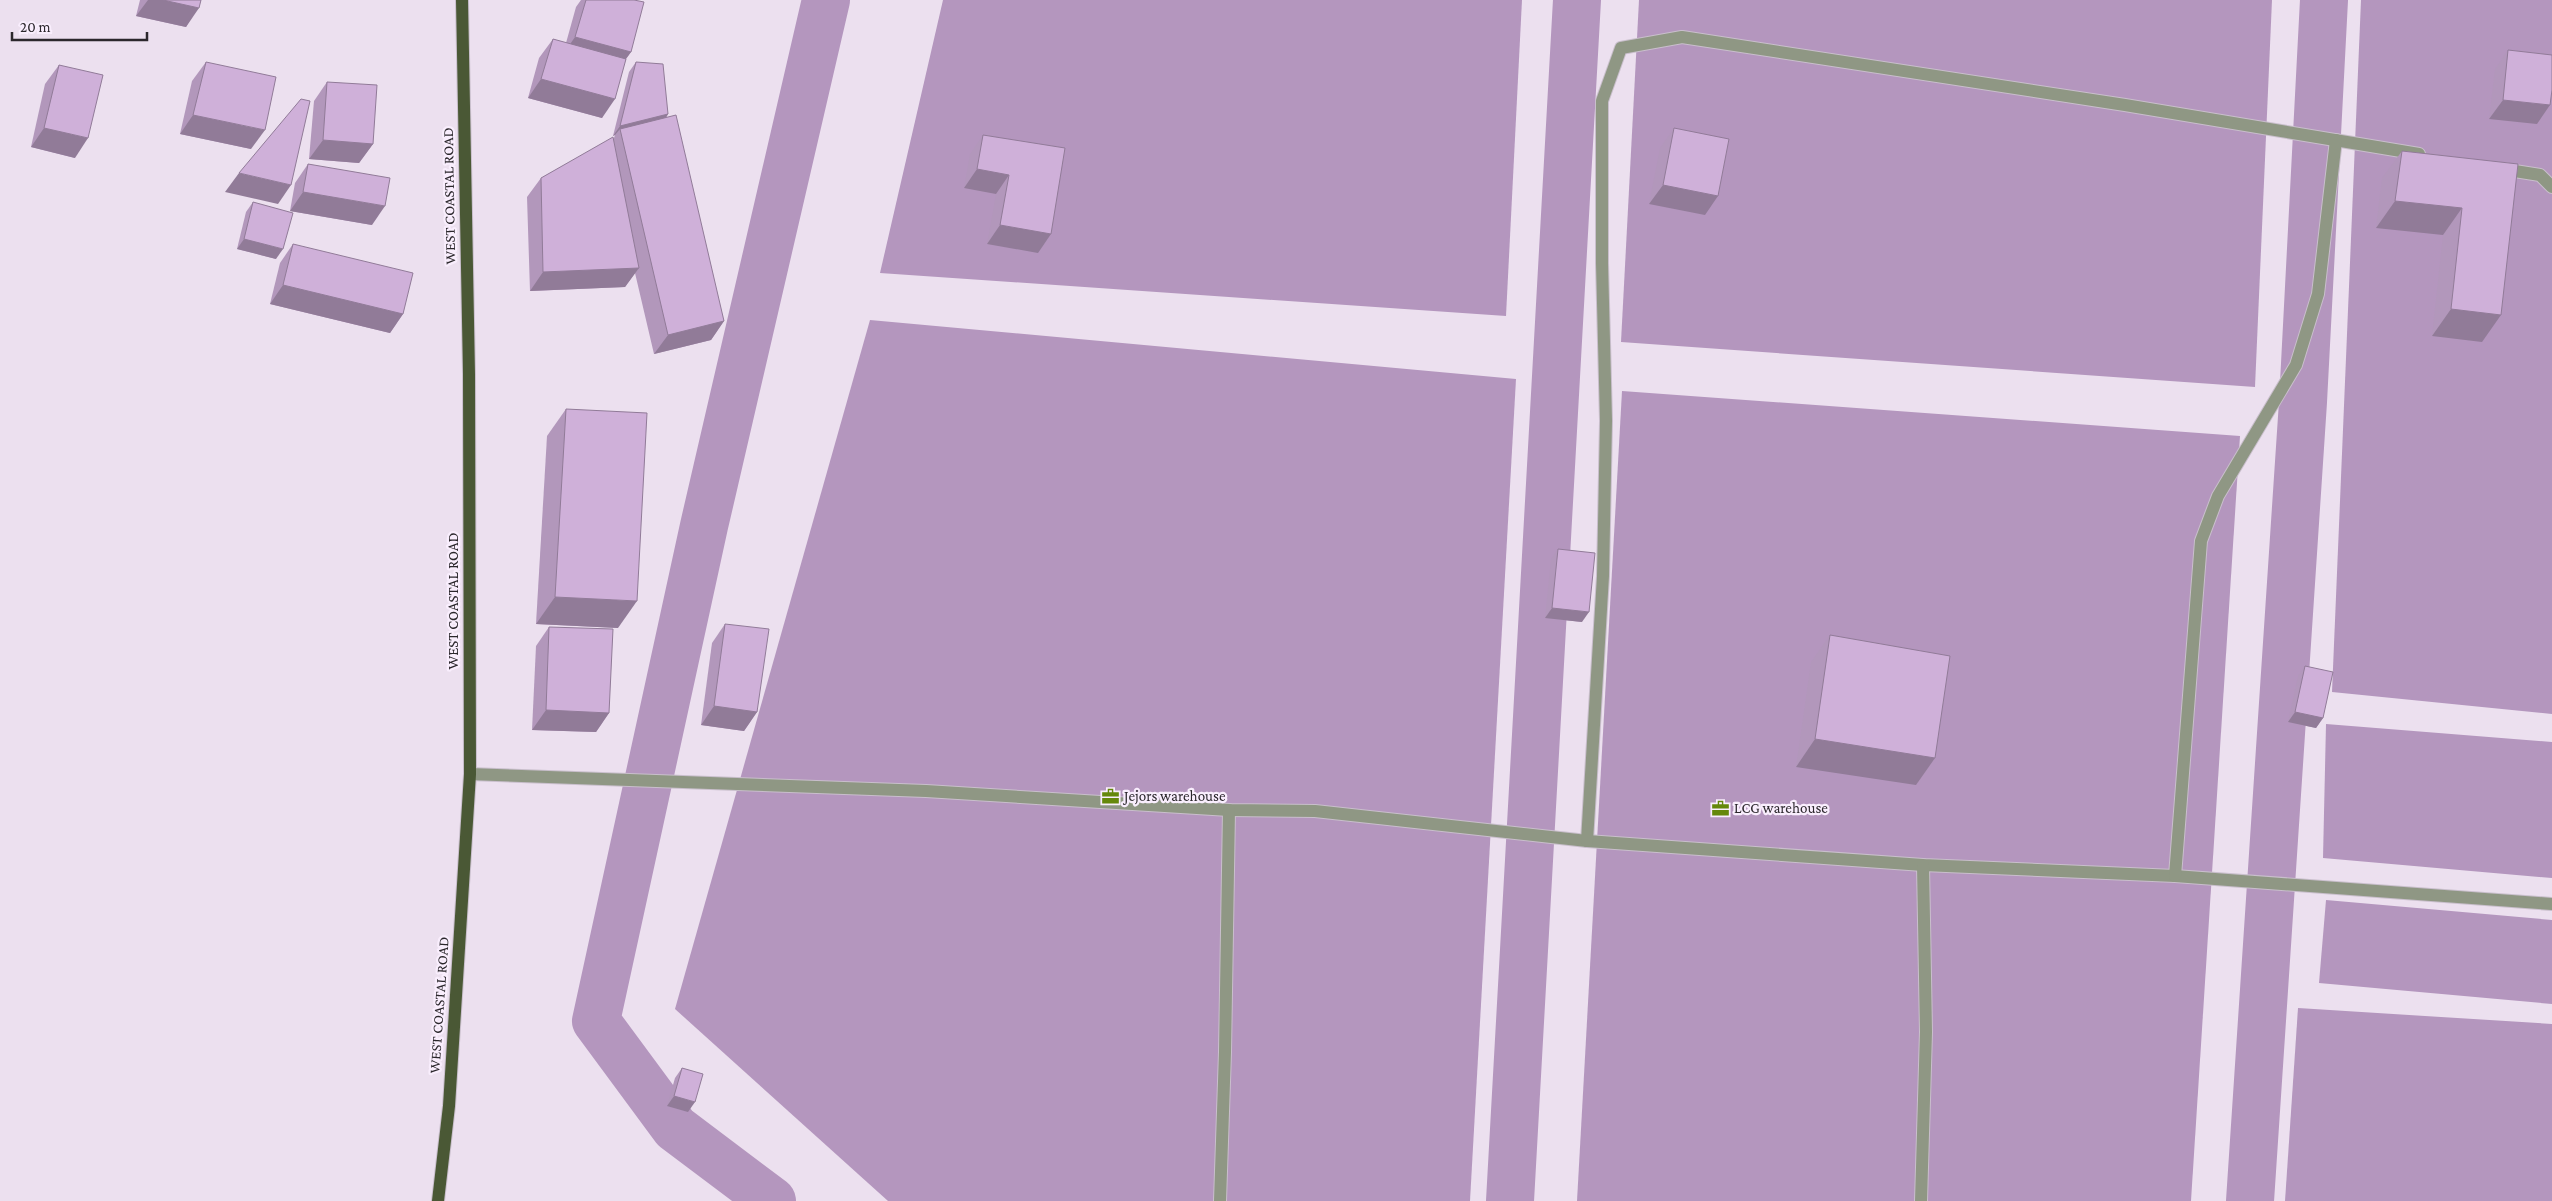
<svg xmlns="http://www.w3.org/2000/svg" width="2552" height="1201" font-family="'Crimson Pro',serif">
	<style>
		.water { fill: #b496be }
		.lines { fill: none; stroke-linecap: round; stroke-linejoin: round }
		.canal { stroke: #b496be; stroke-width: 48 }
		.lane-casing { stroke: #c9bfcc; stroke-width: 14 }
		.primary-casing { stroke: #c9bfcc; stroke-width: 14 }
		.lane { stroke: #8f9784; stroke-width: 12 }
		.primary { stroke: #4a5835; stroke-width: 12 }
		.wall { fill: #b297bb }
		.shaded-wall { fill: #917b98 }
		.building { fill: #cfb0d9; stroke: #917b98 }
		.labels { text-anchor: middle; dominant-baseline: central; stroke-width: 4.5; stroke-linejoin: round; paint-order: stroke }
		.street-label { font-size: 15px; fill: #2b272c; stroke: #f9eefd }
		.poi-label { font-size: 15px; fill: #2b272c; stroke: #f9eefd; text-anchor: start }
	</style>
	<rect width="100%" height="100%" fill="#ece0ef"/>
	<g class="water">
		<polygon points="943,0 1522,0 1506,316 880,273"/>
		<polygon points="1639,0 2272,0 2255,387 1621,342"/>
		<polygon points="2361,0 2552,0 2552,714 2332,692"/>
		<polygon points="870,320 1516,379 1470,1201 888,1201 675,1009"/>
		<polygon points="1622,391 2240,436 2191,1201 1577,1201"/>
		<polygon points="2326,724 2552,742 2552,878 2323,858"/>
		<polygon points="2326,900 2552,920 2552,1004 2319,983"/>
		<polygon points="2298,1008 2552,1024 2552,1201 2285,1201"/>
	</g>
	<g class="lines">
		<g class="canal">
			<polyline points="772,1201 675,1128 596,1021 704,526 826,0"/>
			<polyline points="1510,1201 1577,0"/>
			<polyline points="2250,1201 2303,402 2324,0"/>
		</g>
		<defs>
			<g id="lane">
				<polyline points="2502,169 2540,175 2552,187"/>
				<polyline points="470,774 926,791 1229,810 1315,811 1587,841 1923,865 2175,876 2552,904"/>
				<polyline points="1587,841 1603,576 1606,421 1602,263 1602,101 1621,48 1682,37 2125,105 2419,154"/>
				<polyline points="2175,876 2201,541 2218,496 2296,365 2318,294 2336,140"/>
				<polyline points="1220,1201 1225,1052 1229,810"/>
				<polyline points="1921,1201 1926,1032 1923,865"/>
			</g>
			<polyline id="primary" points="438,1201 449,1106 470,774 469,374 462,0"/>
		</defs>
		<use href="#lane" class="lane-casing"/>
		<use href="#primary" class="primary-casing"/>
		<use href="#lane" class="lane"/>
		<use href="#primary" class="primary"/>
	</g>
	<g class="wall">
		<polygon points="140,0 201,0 186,27 136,16"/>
		<polygon points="581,0 634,0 631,52 626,59 602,118 528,98 539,58 553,39 566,43 576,7"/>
		<polygon points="2508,50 2537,124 2489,119 2495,69"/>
		<polygon points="206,62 251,149 180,134 192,81"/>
		<polygon points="636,62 668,114 666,118 724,321 711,340 654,354 635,273 625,287 530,291 527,197 541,178 614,138 615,135 613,136 629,72"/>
		<polygon points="59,65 75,158 31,147 45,84"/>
		<polygon points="327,82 373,144 359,163 309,159 314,101"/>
		<polygon points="1674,128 1705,215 1649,204 1660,148"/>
		<polygon points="983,135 1051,234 1038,253 987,244 996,194 964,188 970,154"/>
		<polygon points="2402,151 2518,164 2482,342 2432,336 2443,235 2376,228 2382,178"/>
		<polygon points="308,164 372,225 290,211 295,183"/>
		<polygon points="253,202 276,259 237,249 246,212"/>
		<polygon points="293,244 403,314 390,333 270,304 280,263"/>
		<polygon points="566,409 618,628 536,624 547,436"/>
		<polygon points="1558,549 1582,622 1545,618 1551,559"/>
		<polygon points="725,624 757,712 744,731 701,725 712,643"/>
		<polygon points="549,627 609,713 596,732 532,730 536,646"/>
		<polygon points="1830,635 1935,758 1916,785 1796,767 1811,662"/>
		<polygon points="2305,666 2323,718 2316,728 2288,722 2298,676"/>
		<polygon points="682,1068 688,1112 667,1106 675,1078"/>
	</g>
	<g class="shaded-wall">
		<polygon points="148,0 163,0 199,8 186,27 136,16"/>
		<polygon points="575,37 631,52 617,71 562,56"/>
		<polygon points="541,79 615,99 602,118 528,98"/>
		<polygon points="2503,100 2550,105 2537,124 2489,119"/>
		<polygon points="668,114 662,124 620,129 615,135 613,136 620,126"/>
		<polygon points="193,115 265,130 251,149 180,134"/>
		<polygon points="44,128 88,138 75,158 31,147"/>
		<polygon points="323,140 373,144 359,163 309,159"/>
		<polygon points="977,169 1009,175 996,194 964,188"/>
		<polygon points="239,173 291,185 278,204 225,192"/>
		<polygon points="1663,185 1718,196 1705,215 1649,204"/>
		<polygon points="303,192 385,206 372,225 290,211"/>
		<polygon points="2395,201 2462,208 2443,235 2376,228"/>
		<polygon points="1000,225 1051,234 1038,253 987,244"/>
		<polygon points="244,239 283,249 276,259 237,249"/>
		<polygon points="639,268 625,287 530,291 543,272"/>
		<polygon points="283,285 403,314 390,333 270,304"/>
		<polygon points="2451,309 2501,315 2482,342 2432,336"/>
		<polygon points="724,321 711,340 654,354 668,335"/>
		<polygon points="555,597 637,601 618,628 536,624"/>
		<polygon points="1552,608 1589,612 1582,622 1545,618"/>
		<polygon points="714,706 757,712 744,731 701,725"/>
		<polygon points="546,710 609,713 596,732 532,730"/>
		<polygon points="2295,712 2323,718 2316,728 2288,722"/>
		<polygon points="1815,739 1935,758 1916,785 1796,767"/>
		<polygon points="674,1096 695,1102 688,1112 667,1106"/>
	</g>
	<g class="building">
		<polygon points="163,0 201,0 199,8"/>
		<polygon points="586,0 634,0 644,2 631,52 575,37"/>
		<polygon points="553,39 626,59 615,99 541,79"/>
		<polygon points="2508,50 2552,55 2552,90 2550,105 2503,100"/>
		<polygon points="206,62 276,77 265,130 193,115"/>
		<polygon points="636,62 663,64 668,114 620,126"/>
		<polygon points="59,65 103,75 88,138 44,128"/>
		<polygon points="327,82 377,85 373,144 323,140"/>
		<polygon points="301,99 310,101 291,185 239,173"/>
		<polygon points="676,115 724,321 668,335 620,129"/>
		<polygon points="1674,128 1729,139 1718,196 1663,185"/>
		<polygon points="983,135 1065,148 1051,234 1000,225 1009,175 977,169"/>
		<polygon points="613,137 639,268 543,272 541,178"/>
		<polygon points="2402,151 2518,164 2501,315 2451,309 2462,208 2395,201"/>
		<polygon points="308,164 390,178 385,206 303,192"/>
		<polygon points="253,202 293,213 283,249 244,239"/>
		<polygon points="293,244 413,273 403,314 283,285"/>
		<polygon points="566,409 647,413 637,601 555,597"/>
		<polygon points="1558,549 1595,553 1589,612 1552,608"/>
		<polygon points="725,624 769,629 757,712 714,706"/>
		<polygon points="549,627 613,629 609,713 546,710"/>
		<polygon points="1830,635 1950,656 1935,758 1815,739"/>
		<polygon points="2305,666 2333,672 2323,718 2295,712"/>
		<polygon points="682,1068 703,1074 695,1102 674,1096"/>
	</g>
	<defs>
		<symbol id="office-bare" viewBox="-9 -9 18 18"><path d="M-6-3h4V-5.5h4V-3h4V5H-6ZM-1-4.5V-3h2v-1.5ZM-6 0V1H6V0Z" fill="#65880b" stroke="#f9eefd" stroke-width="2.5" paint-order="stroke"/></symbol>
	</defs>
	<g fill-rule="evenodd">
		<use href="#office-bare" x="1098" y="784" width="25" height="25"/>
		<use href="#office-bare" x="1708" y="796" width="25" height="25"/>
	</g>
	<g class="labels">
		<g class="street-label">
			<text transform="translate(449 196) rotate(-91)">WEST COASTAL ROAD</text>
			<text transform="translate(453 601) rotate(-90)">WEST COASTAL ROAD</text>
			<text transform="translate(439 1005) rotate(-86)">WEST COASTAL ROAD</text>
		</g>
		<g class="poi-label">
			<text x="1124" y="796">Jejors warehouse</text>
			<text x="1734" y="808">LCG warehouse</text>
		</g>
	</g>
	<path d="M12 32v8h135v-8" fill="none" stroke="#2b272c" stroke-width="2.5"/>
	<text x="20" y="32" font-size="15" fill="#2b272c" stroke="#f9eefd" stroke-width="4" paint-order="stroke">20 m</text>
</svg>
